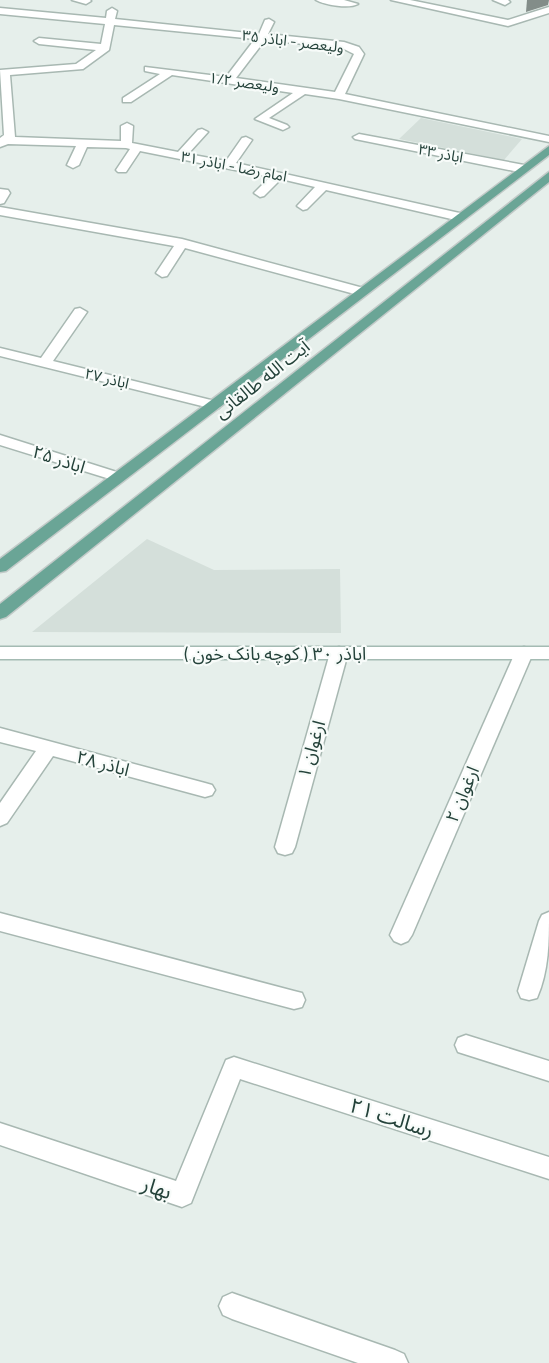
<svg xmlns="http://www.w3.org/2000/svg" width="549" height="1363" font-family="'Titillium Web','Noto Sans Arabic',sans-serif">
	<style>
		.built { fill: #d4dfda }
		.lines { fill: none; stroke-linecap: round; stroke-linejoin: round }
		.minor-casing { stroke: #a8b8b2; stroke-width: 3 }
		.secondary-casing { stroke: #a4bbb3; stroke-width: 3 }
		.primary-casing { stroke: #c2cac8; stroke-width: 3 }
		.minor { fill: #fff; fill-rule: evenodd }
		.secondary { fill: #fff; fill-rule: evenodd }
		.primary { fill: #6aa596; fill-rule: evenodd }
		.shaded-wall { fill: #838d89 }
		.labels { text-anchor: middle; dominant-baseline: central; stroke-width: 4.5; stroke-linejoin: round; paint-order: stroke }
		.far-street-label { font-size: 15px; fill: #24423a; stroke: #f7fbf9 }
		.street-label { font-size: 18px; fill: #24423a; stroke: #f7fbf9 }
		.near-street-label { font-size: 21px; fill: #24423a; stroke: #f7fbf9 }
	</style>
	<rect width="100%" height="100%" fill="#e6efeb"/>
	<g class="built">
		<polygon points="421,118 522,139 504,160 399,139"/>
		<polygon points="147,539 214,570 340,569 341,633 32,632"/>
	</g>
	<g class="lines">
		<defs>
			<g id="minor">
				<polygon points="72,0 90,0 91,1 86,4"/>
				<path d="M316,0h28l14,4c-9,5 -33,1 -42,-4z"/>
				<polygon points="391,0 410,0 508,20 549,7 549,13 508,26"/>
				<polygon points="493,0 508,0 510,2 505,5"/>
				<path d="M0,8l106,10 1,-7 5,-3 5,3 -2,8 144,15 6,-14 4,-1 5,3 -6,12 76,8 15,5 5,7 -19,40 204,42v6l-210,-43 -34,-5 -36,24 18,7 2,2 -6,3 -28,-11 38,-26 -121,-18 -41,27h-8v-4l37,-24 -15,-3v-4l81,10 29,-38 -141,-14 -5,25 -26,19 -73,6 5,62 106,4v-15l6,-3 6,3 -1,17 46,9 20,-22 4,-1 6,3 -20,22 38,7 16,-23 4,-1 6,3 -16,23 228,51 2,3 -6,4 -134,-31 -19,19 -4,1 -6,-4 18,-19 -34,-8 -17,17 -4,1 -6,-4 16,-16 -130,-26 -14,21h-8l-2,-2 14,-21 -4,-1 -39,-1 -8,18 -6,3 -6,-3 9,-19 -68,-2 -8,3v-9l4,-3 -4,-65 76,-6 20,-14 -57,-6 -5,-3 5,-3 62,6 4,-20 -105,-10zM265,40l77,8 12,6 -19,38 -99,-14z"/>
				<polygon points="359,134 524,165 530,169 524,173 355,139 353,137"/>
				<polygon points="0,189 8,190 10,193 4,203 0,204"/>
				<polygon points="0,207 182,239 367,289 369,292 362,296 185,248 167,276 162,277 156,273 174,246 0,215"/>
				<polygon points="80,308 87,312 53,361 219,402 221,405 219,408 214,409 0,356 0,348 41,358 75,309"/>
				<polygon points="0,435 123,474 126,477 118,482 113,480 0,445"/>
				<polygon points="339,647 345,649 348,653 295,847 292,853 285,855 278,853 275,847 330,653 333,649"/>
				<polygon points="524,647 530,649 533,653 412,935 408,941 401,944 394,941 390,935 515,653 518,649"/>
				<polygon points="0,728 205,783 212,785 215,790 212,795 205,797 53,756 7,823 0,826 0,803 36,751 0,742"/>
				<path d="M549,912c0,30 0,58 -12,86l-8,2 -8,-2 -3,-7 21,-70 3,-6z"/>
				<polygon points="0,913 294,991 302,993 305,1000 302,1007 294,1009 0,931"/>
				<polygon points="466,1035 549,1061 549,1081 458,1052 455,1045 458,1038"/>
				<polygon points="234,1057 549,1157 549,1179 240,1079 191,1203 182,1207 0,1145 0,1123 176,1181 226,1060"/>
				<polygon points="232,1293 395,1350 404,1354 408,1363 358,1363 232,1319 223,1315 219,1306 223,1297"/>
			</g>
			<rect id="secondary" x="0" y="647" width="549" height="12"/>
			<g id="primary">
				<polygon points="549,146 549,155 6,571 0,572 0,559"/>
				<polygon points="549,172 549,182 6,617 0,619 0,604"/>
			</g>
		</defs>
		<use href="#minor" class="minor-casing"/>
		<use href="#secondary" class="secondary-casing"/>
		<use href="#primary" class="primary-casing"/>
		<use href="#minor" class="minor"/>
		<use href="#secondary" class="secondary"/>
		<use href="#primary" class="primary"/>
	</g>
	<polygon class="shaded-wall" points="527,0 549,0 548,5 526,12"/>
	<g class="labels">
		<g class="far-street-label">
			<text transform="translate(293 41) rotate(7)">ولیعصر - اباذر ۳۵</text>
			<text transform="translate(244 82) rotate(8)">ولیعصر ۱/۲</text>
			<text transform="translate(441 153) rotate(11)">اباذر ۳۳</text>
			<text transform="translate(234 166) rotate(11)">امام رضا - اباذر ۳۱</text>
			<text transform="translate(107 378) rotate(14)">اباذر ۲۷</text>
		</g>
		<g class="street-label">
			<text transform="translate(262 379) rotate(-38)">آیت الله طالقانی</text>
			<text transform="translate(59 459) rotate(18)">اباذر ۲۵</text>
			<text x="275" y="653">اباذر ۳۰ ( کوچه بانک خون )</text>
			<text transform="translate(311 749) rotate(-74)">ارغوان ۱</text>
			<text transform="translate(103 763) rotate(15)">اباذر ۲۸</text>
			<text transform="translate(462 794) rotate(-67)">ارغوان ۲</text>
		</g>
		<g class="near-street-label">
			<text transform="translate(392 1117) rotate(18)">رسالت ۲۱</text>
			<text transform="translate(157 1187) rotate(19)">بهار</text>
		</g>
	</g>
</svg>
